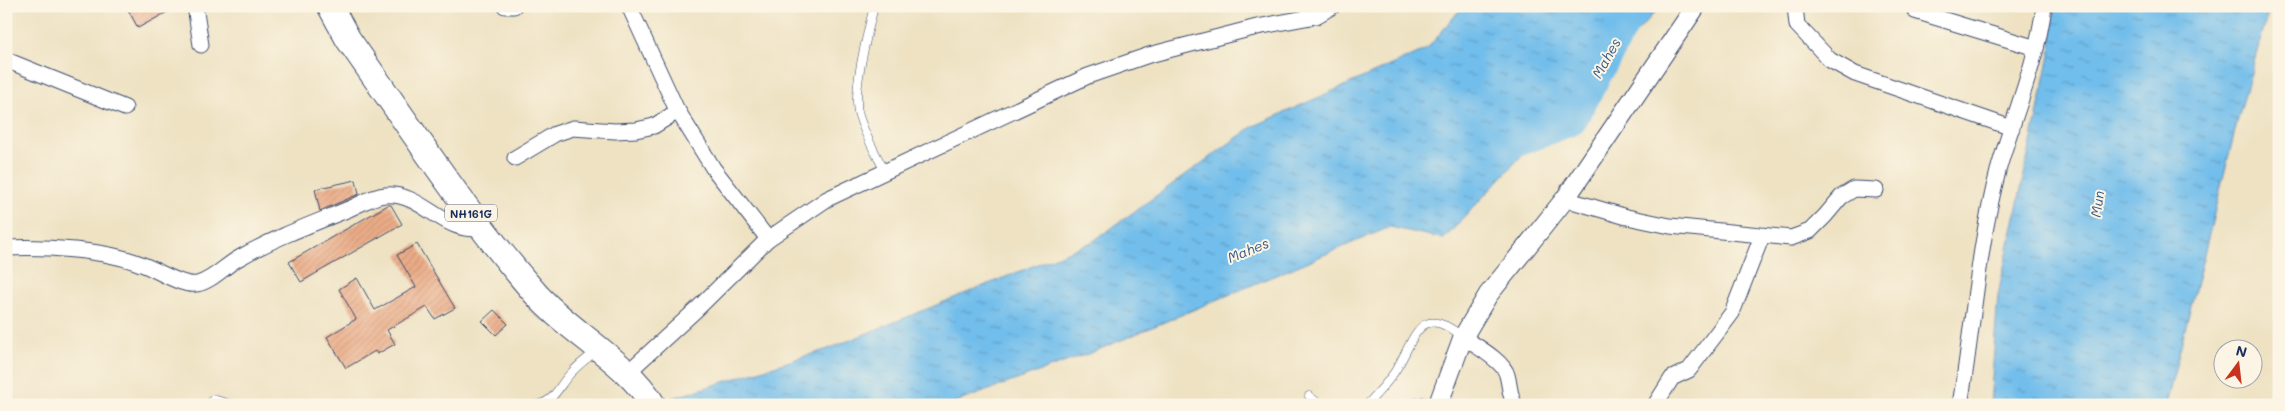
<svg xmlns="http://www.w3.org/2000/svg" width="2285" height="411" font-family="Mali,sans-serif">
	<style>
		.water { fill: url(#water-ripples); stroke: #4676a4 }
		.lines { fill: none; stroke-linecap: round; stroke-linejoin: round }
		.river { stroke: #71bdeb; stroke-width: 29 }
		.building { fill: url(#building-hatch) }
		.service-casing { stroke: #3b4a6d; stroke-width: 9 }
		.minor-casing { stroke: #3b4a6d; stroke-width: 17 }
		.tertiary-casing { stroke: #3b4a6d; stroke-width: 21 }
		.trunk-casing { stroke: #3b4a6d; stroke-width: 27 }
		.service { stroke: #fff; stroke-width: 8 }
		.minor { stroke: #fff; stroke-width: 15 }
		.tertiary { stroke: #fff; stroke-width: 19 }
		.trunk { stroke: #fff; stroke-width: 25 }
		.labels { text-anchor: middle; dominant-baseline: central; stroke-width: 4; stroke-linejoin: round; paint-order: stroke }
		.shield { fill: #fcf5e5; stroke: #5e6a86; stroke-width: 1 }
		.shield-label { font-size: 11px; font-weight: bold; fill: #1b2f5e }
		.water-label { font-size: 14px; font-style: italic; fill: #355a88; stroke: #fcf5e5 }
	</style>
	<defs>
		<pattern id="water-ripples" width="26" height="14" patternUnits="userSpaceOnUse" patternTransform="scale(1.25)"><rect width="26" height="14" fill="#71bdeb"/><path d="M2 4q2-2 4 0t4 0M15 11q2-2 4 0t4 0" fill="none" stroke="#5c9ac2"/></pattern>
		<pattern id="building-hatch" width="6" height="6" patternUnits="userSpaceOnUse" patternTransform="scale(1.25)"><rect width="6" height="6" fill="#ebac87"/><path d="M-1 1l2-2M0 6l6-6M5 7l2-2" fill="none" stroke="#c99477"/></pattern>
	</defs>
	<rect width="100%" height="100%" fill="#fcf5e5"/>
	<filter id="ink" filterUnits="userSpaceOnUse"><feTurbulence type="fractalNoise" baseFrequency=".02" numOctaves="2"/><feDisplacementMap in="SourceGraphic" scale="10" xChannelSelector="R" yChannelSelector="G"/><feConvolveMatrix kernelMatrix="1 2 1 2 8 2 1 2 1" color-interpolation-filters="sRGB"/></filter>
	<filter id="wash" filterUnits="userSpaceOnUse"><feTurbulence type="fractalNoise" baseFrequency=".0096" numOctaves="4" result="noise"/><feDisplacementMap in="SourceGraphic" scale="20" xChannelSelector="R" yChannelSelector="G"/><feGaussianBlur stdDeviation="1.12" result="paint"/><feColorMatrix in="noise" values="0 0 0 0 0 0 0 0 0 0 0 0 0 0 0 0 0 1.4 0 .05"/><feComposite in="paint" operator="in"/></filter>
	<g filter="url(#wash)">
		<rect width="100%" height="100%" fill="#eee2c3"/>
		<g class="water">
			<polygon points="1463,6 1661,6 1444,239 1390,227 1093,352 948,405 651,405 828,349 1092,242 1252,127 1427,49"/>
			<polygon points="2055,6 2270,6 2239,115 2166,405 1990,405 1998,295 2050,55"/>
		</g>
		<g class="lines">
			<polyline class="river" points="1508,146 1572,121 1635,6"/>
		</g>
		<g id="blocks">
			<g class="building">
				<polygon points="126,6 178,6 138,28"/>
				<polygon points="356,180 359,194 320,211 315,189"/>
				<polygon points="388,205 391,205 402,224 301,282 289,262"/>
				<polygon points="417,244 455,308 435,319 427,307 387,330 395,344 377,354 375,351 346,368 327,337 356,319 339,289 357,278 375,310 416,287 397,255"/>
				<polygon points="494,310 508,324 496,335 482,321"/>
			</g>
		</g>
	</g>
	<g filter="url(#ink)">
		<use href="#blocks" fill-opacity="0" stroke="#3b4a6d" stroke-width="1"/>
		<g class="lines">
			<defs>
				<g id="service">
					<path d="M874,6c-6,26 -21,81 -16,106 5,21 18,41 27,60"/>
					<polyline points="1309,396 1321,405"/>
					<polyline points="213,399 234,405"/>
					<path d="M534,405c22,-2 24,-20 38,-33 7,-8 16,-14 24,-21"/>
					<path d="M1367,405c10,-12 22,-23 30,-37 19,-31 22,-66 66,-31"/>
					<polyline points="1406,405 1422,401 1436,405"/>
				</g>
				<g id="minor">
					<polyline points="195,6 201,45"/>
					<polyline points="505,6 514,6"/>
					<polyline points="629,6 676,108 713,168 768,239"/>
					<polyline points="1795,6 1797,25 1830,60 1855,74 2012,128"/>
					<polyline points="1915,11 2036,48"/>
					<polyline points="6,60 125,108"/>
					<polyline points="515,158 555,134 573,128 615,131 636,130 654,126 678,111"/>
					<polyline points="1565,199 1627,217 1670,226 1791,238 1810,231 1825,216 1841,197 1854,189 1876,190"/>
					<path d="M6,248c38,-2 100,2 135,16 15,5 41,23 56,20 15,-3 29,-19 42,-26 35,-20 73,-34 110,-49 11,-5 24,-13 36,-14 38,-3 58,40 97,33"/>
					<path d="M1463,337c11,8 41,24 44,38 3,10 2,20 8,30"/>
					<polyline points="626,374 697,309 768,239 827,199 1088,76 1149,55 1257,27 1316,16 1333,6"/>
					<polyline points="1655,405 1672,378 1689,370 1732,313 1762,236"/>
					<path d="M1960,405c13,-78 18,-157 38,-234 15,-54 39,-108 46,-165"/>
				</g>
				<polyline id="tertiary" points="1438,405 1463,337 1488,295 1565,199 1696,6"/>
				<path id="trunk" d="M330,6l18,33c60,85 118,175 187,254 33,38 93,69 118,112"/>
			</defs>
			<use href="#service" class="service-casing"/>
			<use href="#minor" class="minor-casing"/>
			<use href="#tertiary" class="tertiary-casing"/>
			<use href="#trunk" class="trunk-casing"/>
			<use href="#service" class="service"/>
			<use href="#minor" class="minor"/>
			<use href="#tertiary" class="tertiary"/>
			<use href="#trunk" class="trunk"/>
		</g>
	</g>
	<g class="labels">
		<rect class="shield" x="445" y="204.5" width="52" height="17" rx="4"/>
		<g class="shield-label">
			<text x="471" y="213">NH161G</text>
		</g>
		<g class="water-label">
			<text transform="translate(1606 58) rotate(-61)">Mahes</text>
			<text transform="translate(2097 204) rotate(-82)">Mun</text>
			<text transform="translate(1248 250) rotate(-22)">Mahes</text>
		</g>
	</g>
	<rect width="2285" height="411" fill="none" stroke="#fcf5e5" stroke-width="25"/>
	<g transform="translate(2238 364) rotate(15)"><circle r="24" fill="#fcf5e5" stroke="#a2a6af"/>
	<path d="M0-4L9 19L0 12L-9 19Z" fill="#c8321e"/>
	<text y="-8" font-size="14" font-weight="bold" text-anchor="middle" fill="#1b2f5e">N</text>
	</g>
</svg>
